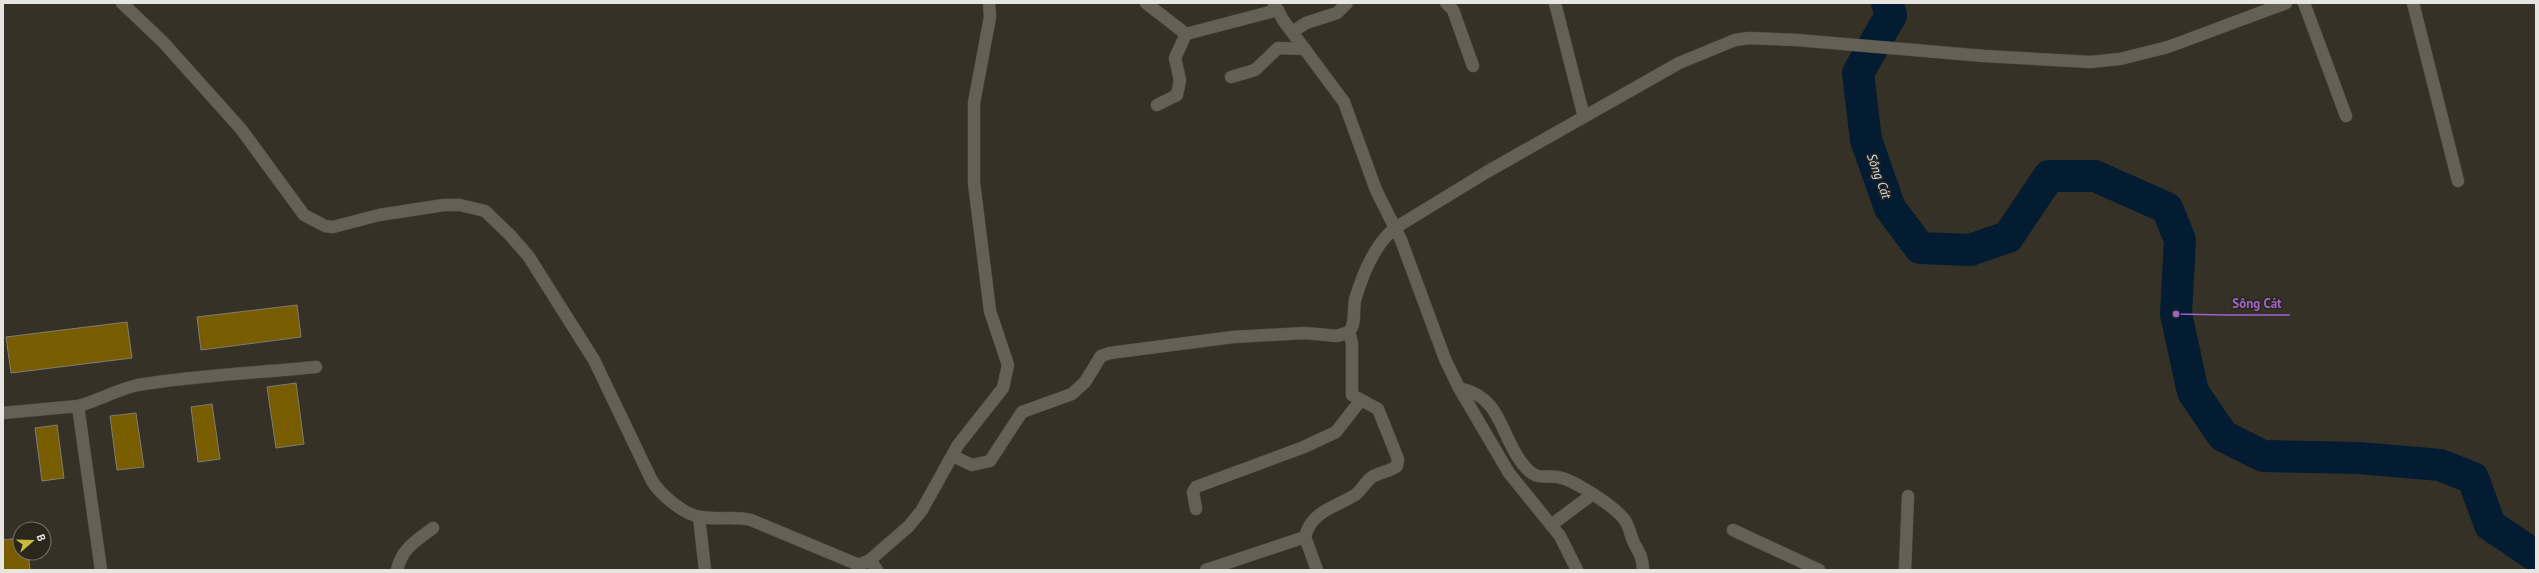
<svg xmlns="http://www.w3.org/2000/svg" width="2539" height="573" font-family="'PT Sans',sans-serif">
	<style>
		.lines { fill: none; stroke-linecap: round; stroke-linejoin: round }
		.river { stroke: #041c31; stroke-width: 32 }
		.building { fill: #775c00; stroke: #817d72 }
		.minor-casing { stroke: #514e46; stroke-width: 13 }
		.minor { stroke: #646055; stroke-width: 12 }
		.labels { text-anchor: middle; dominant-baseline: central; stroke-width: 3; stroke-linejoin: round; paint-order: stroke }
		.water-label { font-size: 13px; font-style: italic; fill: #cbddee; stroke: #2b271d }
		.leader { fill: none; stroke: #9b64c9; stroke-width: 1.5 }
		.callout-dot { fill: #9b64c9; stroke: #2b271d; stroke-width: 1.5 }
		.callout-label { font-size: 13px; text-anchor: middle; font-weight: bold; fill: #9b64c9; stroke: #2b271d; stroke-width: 3; stroke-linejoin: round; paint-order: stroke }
	</style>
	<rect width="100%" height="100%" fill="#353127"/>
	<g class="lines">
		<polyline class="river" points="1887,3 1891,15 1858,73 1866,140 1890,208 1920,248 1970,250 2008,237 2049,176 2095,176 2167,208 2180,240 2176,314 2193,392 2223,436 2263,456 2359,458 2440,465 2473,478 2490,525 2536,556"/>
	</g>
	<g class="building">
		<polygon points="297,305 301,337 201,350 197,317"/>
		<polygon points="127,322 132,358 11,373 6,337"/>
		<polygon points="296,383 304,444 276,448 267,387"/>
		<polygon points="212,404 220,459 198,462 191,407"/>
		<polygon points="136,413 144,467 117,470 110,416"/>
		<polygon points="57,425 64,478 42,481 35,428"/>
		<polygon points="20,538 20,553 28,553 30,570 3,570 3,540"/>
	</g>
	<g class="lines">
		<defs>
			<g id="minor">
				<path d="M122,3l41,39 78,87 63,86 21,11 8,1 46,-12 65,-10h16l25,6 25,24 19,22 65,103 58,121c8,13 32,34 49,36 16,3 33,-1 50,3l108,45 11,-5 39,-34 13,-16 36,-65 45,-57 5,-23 -18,-54 -16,-128v-80l16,-86 -1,-14"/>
				<polyline points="1146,3 1186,34"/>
				<polyline points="1274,3 1283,20 1344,102 1376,190 1401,240 1445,359 1459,388 1509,473 1560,536 1577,570"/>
				<polyline points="1446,3 1453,10 1473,66"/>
				<polyline points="1555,3 1584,117"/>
				<polyline points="2304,3 2346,116"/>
				<polyline points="2413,3 2458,181"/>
				<polyline points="1292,32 1306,23 1337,13 1347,3"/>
				<polyline points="1231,77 1255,70 1278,48 1305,49"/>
				<polyline points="1157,105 1177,95 1180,80 1175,58 1186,34 1278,10"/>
				<path d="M1459,388c43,9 40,45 63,75 17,23 24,8 43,16 14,5 54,30 61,43 4,7 5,16 9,23 5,9 8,14 8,25"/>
				<polyline points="78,406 101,570"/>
				<path d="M3,413l75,-7c21,-5 37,-16 60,-21 58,-10 119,-12 178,-18"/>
				<path d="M953,456l19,9 18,-4 32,-49 50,-18 13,-12 16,-26 9,-3 123,-16 72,-4 32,3 12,-4c7,-8 4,-21 6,-32 7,-24 20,-56 40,-72l90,-55 194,-110 56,-23 14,-2 48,2 187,16 106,6 30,-3 48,-12 118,-44"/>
				<polyline points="1196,509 1193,492 1196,487 1304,447 1336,432 1360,401"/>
				<polyline points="699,517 705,570"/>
				<polyline points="1551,525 1593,494"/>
				<polyline points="1733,530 1819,570"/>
				<polyline points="870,560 877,570"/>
				<path d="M397,570c5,-22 19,-29 36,-42"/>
				<polyline points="1206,570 1305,537"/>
				<path d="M1317,570l-12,-33c6,-26 31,-30 50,-42 7,-5 10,-13 17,-18 8,-5 17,-5 25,-11l1,-7 -20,-50 -26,-14v-52l-3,-11"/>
				<polyline points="1905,570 1908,496"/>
			</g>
		</defs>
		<use href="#minor" class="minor-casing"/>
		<use href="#minor" class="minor"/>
	</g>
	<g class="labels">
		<g class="water-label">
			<text transform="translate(1879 176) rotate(70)">Sông Cát</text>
		</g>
	</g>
	<path class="leader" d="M2176 314L2224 315H2290"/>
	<circle class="callout-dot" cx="2176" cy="314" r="4"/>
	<g class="callout-label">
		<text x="2257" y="308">Sông Cát</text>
	</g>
	<rect width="2539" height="573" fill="none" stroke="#e7e5df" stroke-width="8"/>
	<g transform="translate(32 541) rotate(70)"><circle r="19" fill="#2b271d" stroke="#76736b"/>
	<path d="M0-3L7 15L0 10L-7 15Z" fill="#c8bb3b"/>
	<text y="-6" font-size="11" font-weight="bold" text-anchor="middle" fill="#e7e5df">B</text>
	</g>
</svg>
